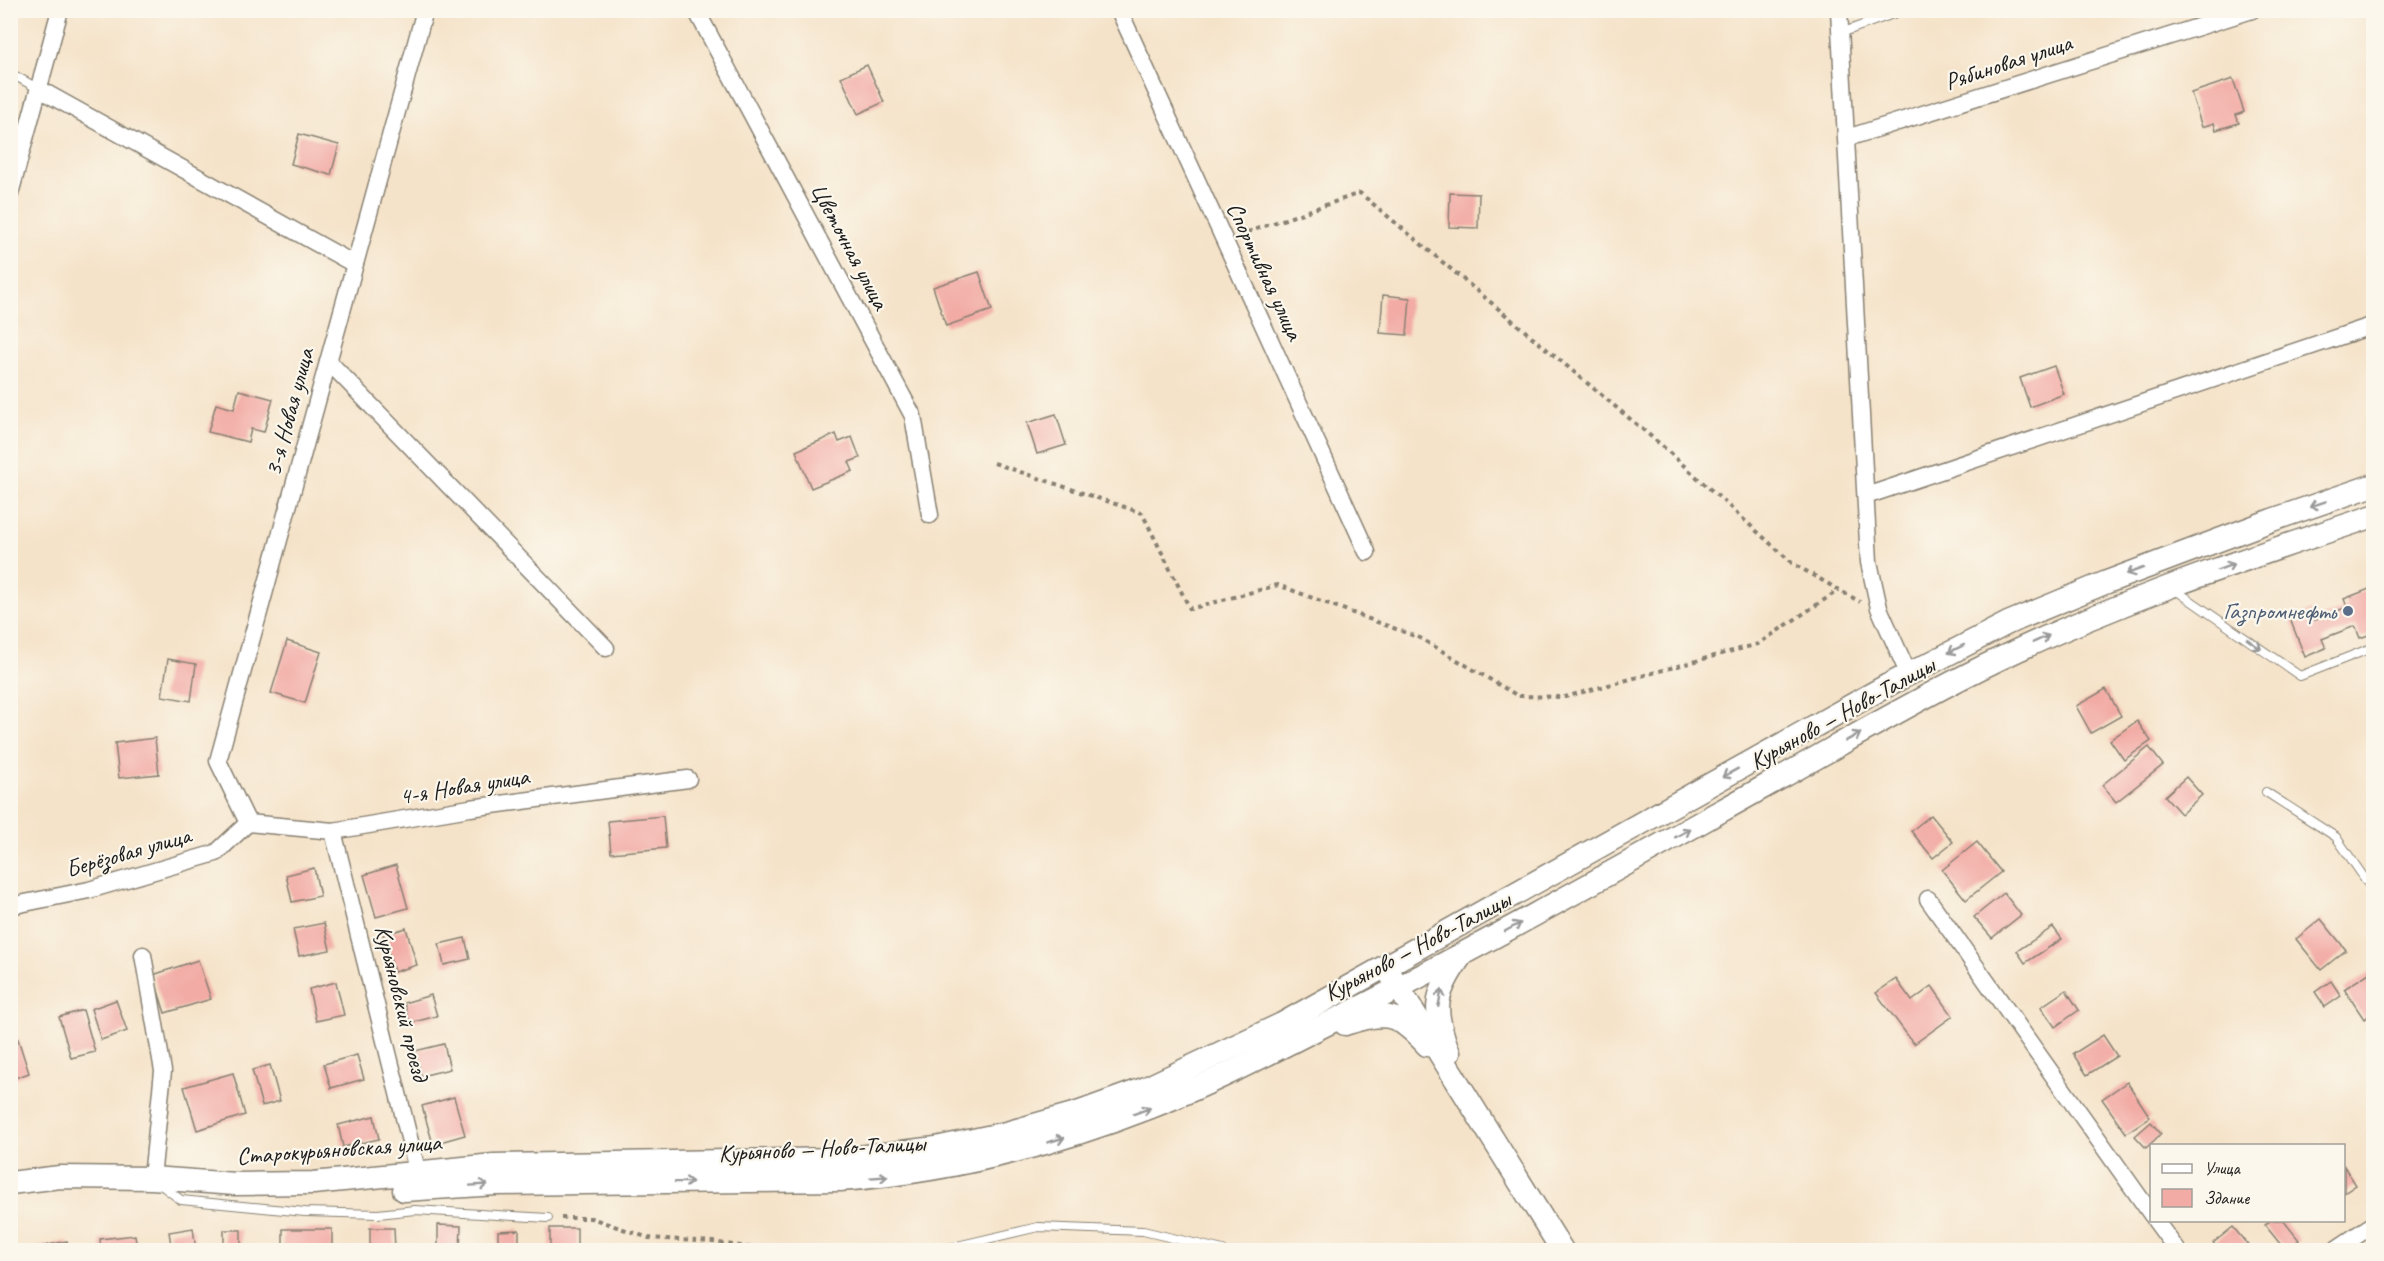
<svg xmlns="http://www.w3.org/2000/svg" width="2384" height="1261" font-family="Caveat,sans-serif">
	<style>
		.building { fill: #f2aba5 }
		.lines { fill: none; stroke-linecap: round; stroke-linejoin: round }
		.service-casing { stroke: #888072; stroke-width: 10 }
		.minor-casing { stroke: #888072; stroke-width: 19 }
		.secondary-casing { stroke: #888072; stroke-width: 25 }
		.path { stroke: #888072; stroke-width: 4; stroke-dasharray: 4.5 4.5; stroke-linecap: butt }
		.service { stroke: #fff; stroke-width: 8 }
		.minor { stroke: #fff; stroke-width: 16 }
		.secondary { stroke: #fff; stroke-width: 22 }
		.oneway { stroke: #999 }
		.service-dot { fill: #5c6f8a; stroke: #fbf7ec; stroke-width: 2 }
		.labels { text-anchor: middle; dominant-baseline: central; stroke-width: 4.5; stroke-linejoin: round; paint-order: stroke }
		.street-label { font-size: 24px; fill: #1c1c1c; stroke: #fbf7ec }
		.service-label { font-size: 24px; fill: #4e5e75; stroke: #fbf7ec; text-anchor: end }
	</style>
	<rect width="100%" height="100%" fill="#fbf7ec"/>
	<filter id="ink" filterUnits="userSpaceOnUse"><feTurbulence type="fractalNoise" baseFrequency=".0167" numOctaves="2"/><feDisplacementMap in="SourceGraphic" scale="12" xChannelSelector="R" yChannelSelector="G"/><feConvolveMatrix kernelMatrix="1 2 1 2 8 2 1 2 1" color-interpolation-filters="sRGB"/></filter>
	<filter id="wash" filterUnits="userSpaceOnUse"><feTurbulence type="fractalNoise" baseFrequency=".008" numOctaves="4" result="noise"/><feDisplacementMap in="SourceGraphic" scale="24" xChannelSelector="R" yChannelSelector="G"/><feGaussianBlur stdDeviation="1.35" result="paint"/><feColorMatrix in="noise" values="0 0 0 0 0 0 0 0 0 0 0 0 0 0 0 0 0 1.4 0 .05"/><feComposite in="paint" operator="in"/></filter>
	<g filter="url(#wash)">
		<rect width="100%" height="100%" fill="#f5e3c9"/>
		<g id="blocks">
			<g class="building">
				<polygon points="867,65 884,102 858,114 841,77"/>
				<polygon points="2233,79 2244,112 2236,115 2239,123 2216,130 2214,123 2202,127 2191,93"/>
				<polygon points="299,134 339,145 331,175 291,164"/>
				<polygon points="1450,193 1479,194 1478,228 1449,227"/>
				<polygon points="979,272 992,310 946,326 933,287"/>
				<polygon points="1383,295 1410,298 1407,335 1380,333"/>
				<polygon points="2054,366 2064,394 2030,407 2020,378"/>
				<polygon points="239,390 273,399 264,432 251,429 248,442 208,432 216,404 234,409"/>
				<polygon points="1056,414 1066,445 1037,454 1027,423"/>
				<polygon points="836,434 839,442 852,437 860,458 849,462 853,471 811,488 796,451"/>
				<polygon points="2374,587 2374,633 2360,638 2355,626 2322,639 2326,648 2305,657 2290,619 2311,611 2315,620 2347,607 2344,599"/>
				<polygon points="287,641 321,652 305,703 271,693"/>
				<polygon points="168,659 196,664 191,701 162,696"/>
				<polygon points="2106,689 2121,716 2091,733 2076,706"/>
				<polygon points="2137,721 2151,741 2124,760 2110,740"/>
				<polygon points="155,738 159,774 119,778 115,743"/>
				<polygon points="2149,747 2163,765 2116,802 2102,785"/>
				<polygon points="2186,777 2202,795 2181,814 2165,796"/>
				<polygon points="1931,815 1953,842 1933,858 1911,831"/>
				<polygon points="663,816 666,848 611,853 608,821"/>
				<polygon points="1977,842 2001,872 1966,900 1942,870"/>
				<polygon points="396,865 408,908 376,917 364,875"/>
				<polygon points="314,868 320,896 292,902 286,875"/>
				<polygon points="2004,893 2021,915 1992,938 1974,917"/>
				<polygon points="2321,919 2346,950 2321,970 2296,939"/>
				<polygon points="324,923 330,950 299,956 293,929"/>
				<polygon points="2053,927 2062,939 2025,963 2017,951"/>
				<polygon points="406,928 417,965 394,972 383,935"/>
				<polygon points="465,938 470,959 444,965 439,944"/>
				<polygon points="198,960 211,999 165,1013 153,975"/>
				<polygon points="2369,973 2374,979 2374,1013 2364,1019 2344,989"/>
				<polygon points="1896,979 1912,1001 1932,986 1953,1016 1914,1044 1876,993"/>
				<polygon points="2331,981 2341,996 2325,1007 2315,992"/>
				<polygon points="336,982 344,1015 316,1021 309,989"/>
				<polygon points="2066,990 2079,1010 2055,1027 2041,1007"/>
				<polygon points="431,995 437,1016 410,1023 404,1003"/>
				<polygon points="116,1000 127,1031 101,1040 91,1009"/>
				<polygon points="83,1010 95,1052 71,1058 59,1017"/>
				<polygon points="2103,1035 2117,1056 2087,1075 2073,1054"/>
				<polygon points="18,1039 29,1073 10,1080 10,1041"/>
				<polygon points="444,1044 450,1069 421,1076 415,1051"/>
				<polygon points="357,1055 364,1079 331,1088 324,1064"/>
				<polygon points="270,1065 280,1101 262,1106 252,1070"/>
				<polygon points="233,1073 245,1115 197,1130 184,1087"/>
				<polygon points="2127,1082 2150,1117 2126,1133 2102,1099"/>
				<polygon points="454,1097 465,1135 433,1144 422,1106"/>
				<polygon points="374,1116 379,1139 343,1147 338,1125"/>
				<polygon points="2151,1122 2161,1134 2146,1148 2135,1136"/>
				<polygon points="2344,1166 2356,1185 2344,1193"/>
				<polygon points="2271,1220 2283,1220 2299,1240 2285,1250 2265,1225"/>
				<polygon points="438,1225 461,1226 460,1250 438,1250"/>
				<polygon points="2233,1227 2252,1250 2219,1250 2213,1243"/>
				<polygon points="193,1228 196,1250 172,1250 169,1232"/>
				<polygon points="370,1228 394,1228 395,1250 370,1250"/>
				<rect x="550" y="1228" width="27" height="22"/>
				<rect x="283" y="1229" width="49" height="21"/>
				<rect x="224" y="1230" width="17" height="20"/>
				<polygon points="519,1230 519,1250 498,1250 498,1231"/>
				<polygon points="135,1235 137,1250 101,1250 100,1239"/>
				<polygon points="67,1241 70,1250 27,1250"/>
			</g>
		</g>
	</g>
	<g filter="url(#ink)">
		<use href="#blocks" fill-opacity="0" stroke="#888072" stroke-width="1.5"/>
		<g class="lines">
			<defs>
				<g id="service">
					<polyline points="1841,33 1904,10"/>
					<polyline points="10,73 39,89"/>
					<polyline points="2174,589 2300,676 2374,647"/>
					<polyline points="2266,792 2336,837 2374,892"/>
					<polyline points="161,1185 181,1200 305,1212 378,1214 415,1210 548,1218"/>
					<polyline points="940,1250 1038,1227 1143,1231 1223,1250"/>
				</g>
				<g id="minor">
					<polyline points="696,10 913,416 930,515"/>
					<polyline points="1119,10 1367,552"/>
					<polyline points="1839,10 1869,562 1879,608 1908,673"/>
					<polyline points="39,89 354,264"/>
					<polyline points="1847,138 2252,10"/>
					<polyline points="10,194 60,10"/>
					<polyline points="328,361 606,648"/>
					<polyline points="1866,496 2374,325"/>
					<polyline points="248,823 218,761 425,10"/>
					<polyline points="248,823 333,831 470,808 688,779"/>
					<polyline points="333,831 420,1182"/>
					<polyline points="1928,899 2152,1215"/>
					<polyline points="10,906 89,890 216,853 248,823"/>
					<polyline points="143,955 163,1071 152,1178"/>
					<polyline points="2155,1220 2177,1250"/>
					<polyline points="2335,1250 2374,1224"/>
				</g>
				<g id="secondary">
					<polyline points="1392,977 1562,1250"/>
					<path d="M1345,1024c13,-4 33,-11 48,-6 10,3 27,19 34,27"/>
					<path d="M1449,1053c-17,-44 -15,-59 12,-97"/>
					<polyline points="10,1183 60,1177 152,1178 235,1184 313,1183 494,1165 840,1159 936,1148 1006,1133 1080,1112 1146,1088 1282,1024 1888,685 2008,623 2107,582 2272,520 2374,485"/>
					<path d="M404,1190l92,-6 344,-4c109,-8 209,-33 311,-73 68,-26 133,-62 198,-94 146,-74 288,-155 431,-235 61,-34 122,-70 185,-102 130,-67 270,-114 409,-160"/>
				</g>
			</defs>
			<use href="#service" class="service-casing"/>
			<use href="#minor" class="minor-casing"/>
			<use href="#secondary" class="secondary-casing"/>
			<g class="path">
				<polyline points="1239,235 1360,193 1660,444 1792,563 1860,602"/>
				<polyline points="994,463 1142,513 1190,609 1278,585 1420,638 1518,696 1565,697 1758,644 1839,590"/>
				<polyline points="561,1218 591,1218 649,1238 713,1242 767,1250"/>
			</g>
			<use href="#service" class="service"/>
			<use href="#minor" class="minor"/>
			<use href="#secondary" class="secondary"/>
		</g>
		<defs><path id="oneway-shaft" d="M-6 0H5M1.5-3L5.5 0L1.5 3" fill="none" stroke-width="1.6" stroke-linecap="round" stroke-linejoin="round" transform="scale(1.5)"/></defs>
		<g class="oneway">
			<use href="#oneway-shaft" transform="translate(2318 504) rotate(161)"/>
			<use href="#oneway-shaft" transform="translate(2226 567) rotate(-21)"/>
			<use href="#oneway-shaft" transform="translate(2135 571) rotate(160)"/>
			<use href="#oneway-shaft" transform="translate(2041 639) rotate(-24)"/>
			<use href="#oneway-shaft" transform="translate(2254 644) rotate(36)"/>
			<use href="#oneway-shaft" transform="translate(1956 649) rotate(153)"/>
			<use href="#oneway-shaft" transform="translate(1853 737) rotate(-29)"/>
			<use href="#oneway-shaft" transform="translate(1730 773) rotate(151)"/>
			<use href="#oneway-shaft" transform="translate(1683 833) rotate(-29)"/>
			<use href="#oneway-shaft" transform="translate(1513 927) rotate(-28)"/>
			<use href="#oneway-shaft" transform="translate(1440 998) rotate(-79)"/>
			<use href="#oneway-shaft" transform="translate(1142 1111) rotate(-20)"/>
			<use href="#oneway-shaft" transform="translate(1056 1140) rotate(-16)"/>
			<use href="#oneway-shaft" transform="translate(879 1177) rotate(-4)"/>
			<use href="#oneway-shaft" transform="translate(684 1182) rotate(-1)"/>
			<use href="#oneway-shaft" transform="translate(479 1185) rotate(-4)"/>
		</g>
	</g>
	<circle class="service-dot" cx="2348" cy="611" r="6"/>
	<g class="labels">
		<g class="street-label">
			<text transform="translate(2008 62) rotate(-18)">Рябиновая улица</text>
			<text transform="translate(850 246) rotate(62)">Цветочная улица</text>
			<text transform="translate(1265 271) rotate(65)">Спортивная улица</text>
			<text transform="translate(289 412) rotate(-75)">3-я Новая улица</text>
			<text transform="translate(1842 713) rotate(-29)">Курьяново — Ново-Талицы</text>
			<text transform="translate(464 786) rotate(-9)">4-я Новая улица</text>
			<text transform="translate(128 852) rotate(-16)">Берёзовая улица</text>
			<text transform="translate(1417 946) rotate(-28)">Курьяново — Ново-Талицы</text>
			<text transform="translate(402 1003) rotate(76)">Курьяновский проезд</text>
			<text transform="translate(822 1148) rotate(-3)">Курьяново — Ново-Талицы</text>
			<text transform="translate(339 1149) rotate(-4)">Старокурьяновская улица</text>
		</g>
		<g class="service-label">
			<text x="2336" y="611">Газпромнефть</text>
		</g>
	</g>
	<rect width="2384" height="1261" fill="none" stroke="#fbf7ec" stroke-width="36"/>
	<rect x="2150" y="1144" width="195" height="78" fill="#fbf7ec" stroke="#a29f99" stroke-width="1.5"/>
	<rect x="2162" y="1164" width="30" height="9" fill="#ffffff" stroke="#a29f99" stroke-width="1.5"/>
	<text x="2204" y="1174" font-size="18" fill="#1c1c1c">Улица</text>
	<rect x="2162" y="1189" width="30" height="18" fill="#f2aba5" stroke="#a29f99" stroke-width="1.5"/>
	<text x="2204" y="1204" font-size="18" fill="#1c1c1c">Здание</text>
</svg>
